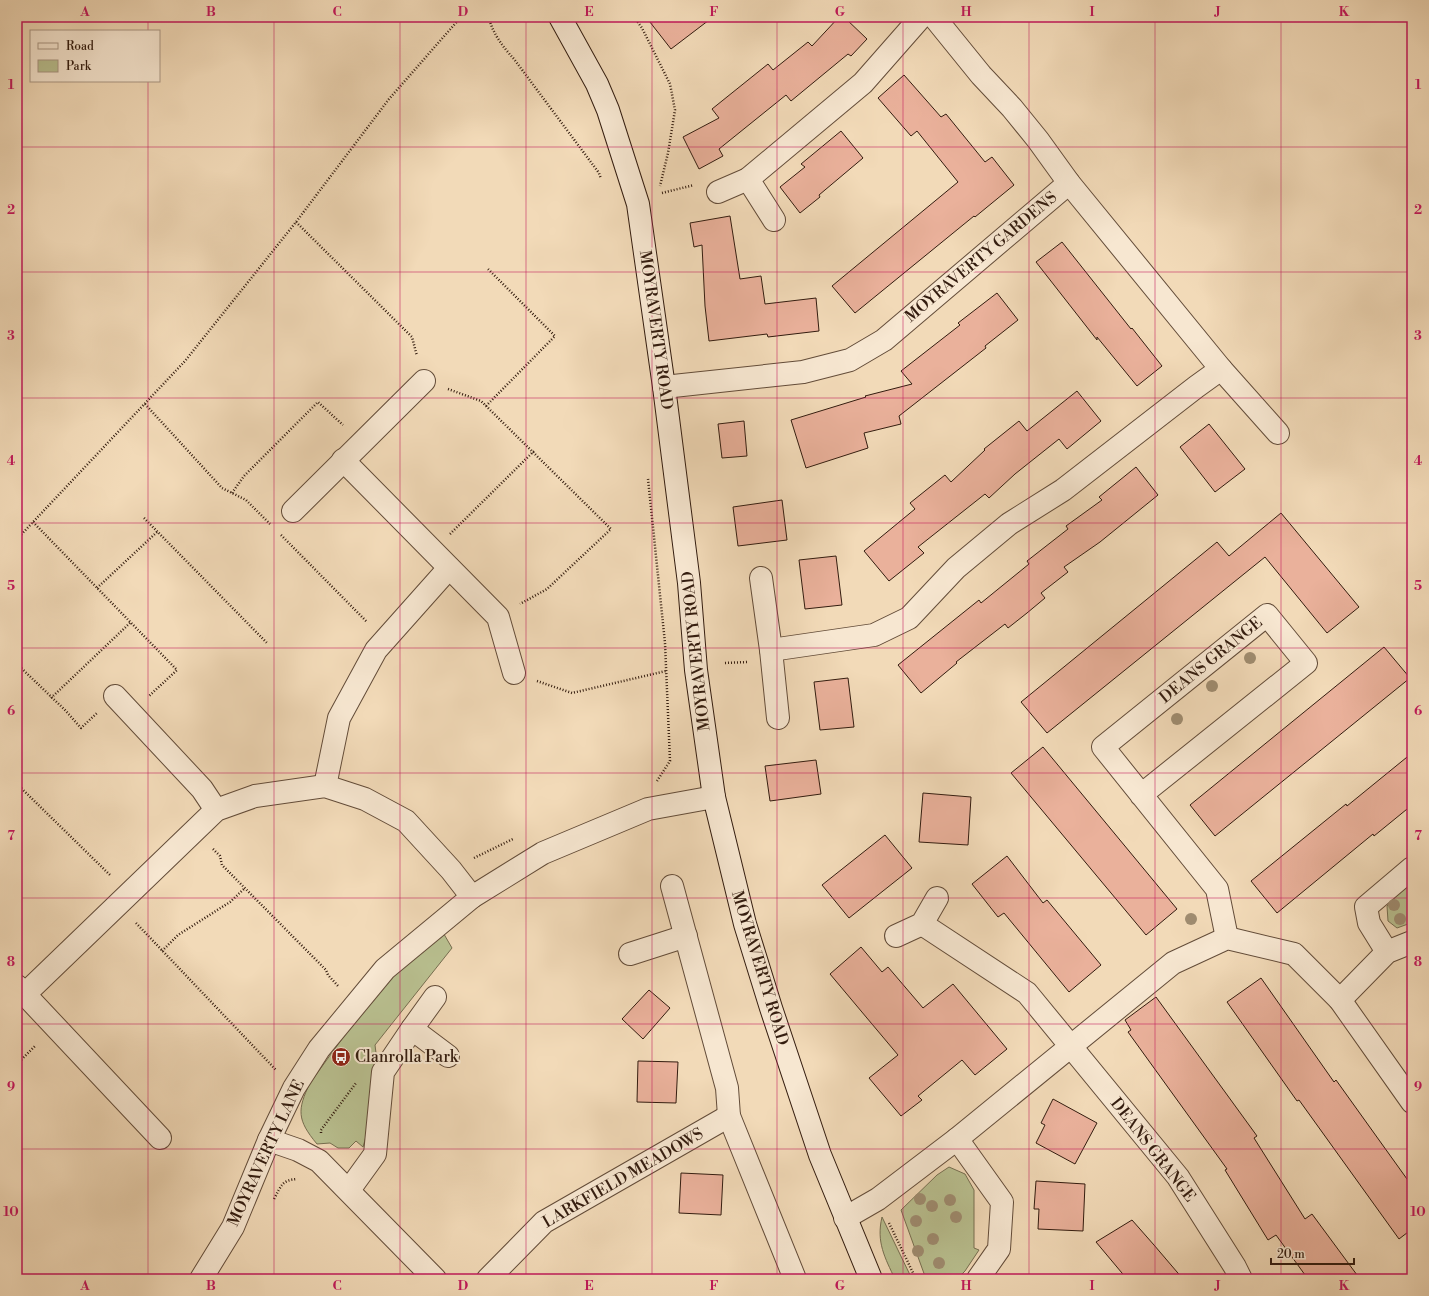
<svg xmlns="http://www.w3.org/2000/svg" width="1429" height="1296" font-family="'Libre Bodoni',serif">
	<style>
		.green { fill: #b9c090; stroke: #766e50 }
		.building { fill: #eab19b; stroke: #331c0f }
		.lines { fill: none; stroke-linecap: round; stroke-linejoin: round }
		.street-casing { stroke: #634c39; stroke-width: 24 }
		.secondary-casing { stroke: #331c0f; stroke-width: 24 }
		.path { stroke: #331c0f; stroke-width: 2.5; stroke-dasharray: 1 2; stroke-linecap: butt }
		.street { stroke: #f7e7d1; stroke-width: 22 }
		.secondary { stroke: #f7e7d1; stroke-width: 22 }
		.tree { fill: #9f8c70 }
		.grid { fill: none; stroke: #c2185b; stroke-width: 1; stroke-opacity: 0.55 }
		.labels { text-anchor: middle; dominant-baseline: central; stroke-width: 4; stroke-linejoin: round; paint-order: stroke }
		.street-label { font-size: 16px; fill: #331c0f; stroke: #f7e7d1 }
		.poi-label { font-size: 16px; fill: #331c0f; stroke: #f7e7d1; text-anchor: start }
		.neatline { fill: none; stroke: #c2185b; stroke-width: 1.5 }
		.grid-label { font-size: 13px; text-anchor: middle; font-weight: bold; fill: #c2185b }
	</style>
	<rect width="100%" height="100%" fill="#f2dab8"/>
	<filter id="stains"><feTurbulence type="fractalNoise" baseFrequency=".005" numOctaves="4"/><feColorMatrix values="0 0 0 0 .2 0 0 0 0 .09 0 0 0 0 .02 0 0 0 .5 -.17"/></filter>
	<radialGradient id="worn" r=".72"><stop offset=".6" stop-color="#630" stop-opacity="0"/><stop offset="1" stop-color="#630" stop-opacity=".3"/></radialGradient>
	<g class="green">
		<polygon points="1412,882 1412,922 1408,924 1397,928 1388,921 1387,906 1404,887"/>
		<path d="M441,929l11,19 -77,97 2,16 -10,72 -4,14 -7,-6 -7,7h-11l-8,-5 -13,1c-20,-24 -20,-34 -7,-61l63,-87 20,-23z"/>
		<polygon points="949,1167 965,1174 974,1190 974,1248 979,1250 965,1271 957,1279 926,1279 901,1210 937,1175"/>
		<path d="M882,1217l30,62h-17c-10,-21 -19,-37 -13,-62z"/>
	</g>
	<g class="building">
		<polygon points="646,17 713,17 671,49"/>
		<polygon points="839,17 844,17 867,39 851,56 848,54 791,101 786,95 719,149 723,156 699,169 683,137 719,118 712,109 768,64 773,70 808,42 812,46"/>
		<polygon points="904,75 941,117 946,114 985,162 992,157 1014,185 975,217 974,216 855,313 832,286 958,182 917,131 911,136 878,98"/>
		<polygon points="841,131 863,158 819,195 820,197 800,213 780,187 805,167 801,164"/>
		<polygon points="730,216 740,279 761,276 765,304 816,298 819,331 768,337 767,334 709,341 705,306 702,245 694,247 690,223"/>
		<polygon points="1062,242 1131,329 1132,328 1162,366 1137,386 1097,337 1097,340 1036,262"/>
		<polygon points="997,293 1018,320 985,346 986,348 899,416 901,424 864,433 868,448 806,468 791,420 866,397 865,396 912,384 901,371 960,325 958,323"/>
		<polygon points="1077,391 1101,421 1067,449 1059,439 1015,474 989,498 985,494 918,547 924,553 889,581 864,551 915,509 910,503 945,475 951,482 985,450 984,449 1019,421 1027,431"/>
		<polygon points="744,421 747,456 722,458 718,424"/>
		<polygon points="1209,424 1245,469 1215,492 1180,447"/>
		<polygon points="1136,467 1158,495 1100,542 1064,567 1068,572 1041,593 1045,598 1027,613 1008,628 1005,624 956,662 957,663 921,693 898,665 979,600 981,603 1029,564 1027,561 1068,529 1066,526 1102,500 1099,497"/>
		<polygon points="782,500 787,540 738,546 733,507"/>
		<polygon points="1281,513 1359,607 1327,633 1265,557 1047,733 1021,702 1217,542 1229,556"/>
		<polygon points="836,556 842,605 805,609 799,560"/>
		<polygon points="1384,647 1410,678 1215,836 1190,805"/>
		<polygon points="848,678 854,727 820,730 814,682"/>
		<polygon points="1043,747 1177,909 1146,935 1011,773"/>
		<polygon points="1412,753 1412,805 1374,836 1373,834 1277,913 1251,881 1346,804 1347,806"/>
		<polygon points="816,760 821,794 770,801 765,766"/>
		<polygon points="923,793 971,797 968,845 919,842"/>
		<polygon points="885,835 912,868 849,918 822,885"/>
		<polygon points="1007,856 1043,903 1047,900 1101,965 1069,992 1004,913 998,917 972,884"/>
		<polygon points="861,947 882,972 888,967 923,1008 953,984 1007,1049 975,1075 962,1060 918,1096 922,1100 901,1116 869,1078 898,1055 830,974"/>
		<polygon points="1261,978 1334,1082 1336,1080 1412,1186 1412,1229 1399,1239 1299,1100 1297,1101 1227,1002"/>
		<polygon points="649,990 670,1008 643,1039 622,1019"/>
		<polygon points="1156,997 1257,1136 1254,1138 1305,1219 1312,1214 1360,1279 1308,1279 1276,1235 1268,1240 1225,1170 1227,1169 1128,1032 1131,1030 1125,1020"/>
		<polygon points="638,1061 678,1062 676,1103 637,1102"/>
		<polygon points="1053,1099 1097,1123 1075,1164 1036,1143 1045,1125 1041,1123"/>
		<polygon points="681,1173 723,1175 721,1215 679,1213"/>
		<polygon points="1036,1181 1085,1184 1083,1231 1038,1229 1039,1209 1034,1209"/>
		<polygon points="1132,1220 1154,1245 1183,1279 1127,1279 1096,1242"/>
	</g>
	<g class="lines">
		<defs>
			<g id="street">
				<polyline points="934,17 981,75 1012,108 1038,140 1069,183 1221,369 1278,433"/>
				<polyline points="748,179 774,220"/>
				<polyline points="718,192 748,179 863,83 921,17"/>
				<polyline points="664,387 803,372 850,360 884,340 1069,183"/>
				<polyline points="343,460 498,617 514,673"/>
				<polyline points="293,511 424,381"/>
				<polyline points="761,578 771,650 778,718"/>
				<polyline points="771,650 874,635 909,618 956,568 1009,524 1063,490 1196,387 1221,369"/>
				<polyline points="115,696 202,789 216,810"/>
				<polyline points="325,786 339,718 376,650 449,568"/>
				<polyline points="1141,795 1306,663 1267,615 1103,747 1217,889 1227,938"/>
				<polyline points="672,886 727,1088 729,1116 795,1279"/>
				<polyline points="922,924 1027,993 1178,1177 1235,1267 1241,1279"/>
				<polyline points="896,936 922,924 937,898"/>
				<polyline points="1387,952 1369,923 1366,907 1412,868"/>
				<polyline points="630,954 686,936"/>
				<polyline points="17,986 160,1138"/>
				<polyline points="25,994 216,810 255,796 325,786 365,799 406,821 451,870 472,897"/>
				<polyline points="1340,1000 1387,952 1412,942"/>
				<polyline points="412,1029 448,1056"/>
				<polyline points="957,1139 1002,1202 999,1249 978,1279"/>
				<polyline points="269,1140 298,1150 319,1161 435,1279"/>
				<polyline points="349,1190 375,1154 383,1072 412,1029 435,997"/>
				<polyline points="845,1218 878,1199 957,1139 1173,963 1227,938 1294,954 1340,1000 1412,1102"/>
				<polyline points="201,1279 233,1227 269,1140 294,1088 319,1049 385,969 472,897 543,853 648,809 714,797"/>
				<polyline points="488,1279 544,1222 729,1116"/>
			</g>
			<polyline id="secondary" points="560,17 597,84 608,110 638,204 664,387 689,583 696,670 714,797 745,924 771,1008 820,1155 871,1279"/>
		</defs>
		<use href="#street" class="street-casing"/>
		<use href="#secondary" class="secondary-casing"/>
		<g class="path">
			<path d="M489,17c3,16 14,30 25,42l85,114 2,6"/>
			<polyline points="634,17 642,28 670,84 675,110 668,153 660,186"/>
			<polyline points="662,193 694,185"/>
			<polyline points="296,222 412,337 417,356"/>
			<polyline points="448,389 481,401 611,529 547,589 520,604"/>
			<polyline points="145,404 222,488 246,500 270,524"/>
			<polyline points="486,406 555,336 488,269"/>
			<polyline points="648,479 665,643 670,761 657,781"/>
			<polyline points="232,493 244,476 318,402 343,425"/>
			<polyline points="144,518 267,643"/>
			<polyline points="33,522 177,670 149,696"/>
			<polyline points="450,534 534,451"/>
			<polyline points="281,535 367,622"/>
			<polyline points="17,539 185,361 296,222 389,99 461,17"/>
			<polyline points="97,588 157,532"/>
			<polyline points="725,663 747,662"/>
			<polyline points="17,664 65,710 81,728 97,713"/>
			<polyline points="537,681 572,693 666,671"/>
			<polyline points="51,698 131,622"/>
			<polyline points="17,784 111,876"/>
			<polyline points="213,849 220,856 222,865 326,970 328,975 338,986"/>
			<polyline points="474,858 513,839"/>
			<polyline points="136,923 276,1070"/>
			<polyline points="162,951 178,935 230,902 245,888"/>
			<polyline points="17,1064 36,1045"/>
			<polyline points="321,1133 321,1130 356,1083"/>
			<path d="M274,1199c7,-13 8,-19 23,-20"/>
			<polyline points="889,1223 916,1279"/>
		</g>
		<use href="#street" class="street"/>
		<use href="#secondary" class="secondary"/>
	</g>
	<g class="tree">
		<circle cx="1250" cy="658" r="6"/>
		<circle cx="1212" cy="686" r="6"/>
		<circle cx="1177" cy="719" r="6"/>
		<circle cx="1394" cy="905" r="6"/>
		<circle cx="1191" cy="919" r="6"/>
		<circle cx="1400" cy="919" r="6"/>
		<circle cx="920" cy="1199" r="6"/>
		<circle cx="950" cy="1200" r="6"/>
		<circle cx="932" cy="1206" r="6"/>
		<circle cx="956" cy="1217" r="6"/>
		<circle cx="916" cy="1221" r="6"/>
		<circle cx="933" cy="1239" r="6"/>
		<circle cx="918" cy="1251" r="6"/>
		<circle cx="939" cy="1263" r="6"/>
	</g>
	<path class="grid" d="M148,17v14M274,17v1262M400,17v1262M526,17v1262M652,17v1262M777,17v1262M903,17v1262M1029,17v1262M1155,17v1262M1281,17v1262M148,81v1198M17,147h1395M17,272h1395M17,398h1395M17,523h1395M17,648h1395M17,773h1395M17,898h1395M17,1024h1395M17,1149h1395"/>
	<defs>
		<symbol id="bus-disc" viewBox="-11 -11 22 22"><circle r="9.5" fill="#8f2418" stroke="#f7e7d1"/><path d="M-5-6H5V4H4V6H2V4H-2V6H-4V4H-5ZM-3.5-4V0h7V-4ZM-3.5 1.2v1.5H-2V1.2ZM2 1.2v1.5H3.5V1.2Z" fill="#fff"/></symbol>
	</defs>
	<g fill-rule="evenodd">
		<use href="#bus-disc" x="330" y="1046" width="22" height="22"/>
	</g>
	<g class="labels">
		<g class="street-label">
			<text transform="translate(981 257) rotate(-40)">MOYRAVERTY GARDENS</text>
			<text transform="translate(656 330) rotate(82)">MOYRAVERTY ROAD</text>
			<text transform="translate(696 651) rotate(-96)">MOYRAVERTY ROAD</text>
			<text transform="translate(1211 660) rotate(-39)">DEANS GRANGE</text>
			<text transform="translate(760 968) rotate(73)">MOYRAVERTY ROAD</text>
			<text transform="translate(1153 1150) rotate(52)">DEANS GRANGE</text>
			<text transform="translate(266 1153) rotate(-65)">MOYRAVERTY LANE</text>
			<text transform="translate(623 1178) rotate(-30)">LARKFIELD MEADOWS</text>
		</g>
		<g class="poi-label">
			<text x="355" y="1057">Clanrolla Park</text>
		</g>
	</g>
	<rect width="1429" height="1296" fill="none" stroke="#f2dab8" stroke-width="44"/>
	<rect x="30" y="30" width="130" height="52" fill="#f7e7d1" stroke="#a99683"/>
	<rect x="38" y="43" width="20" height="6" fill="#f7e7d1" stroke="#a99683"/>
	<text x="66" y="50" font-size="12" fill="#331c0f">Road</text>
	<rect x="38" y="60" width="20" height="12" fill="#b9c090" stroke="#a99683"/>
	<text x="66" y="70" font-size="12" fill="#331c0f">Park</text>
	<path d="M1271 1258v6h83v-6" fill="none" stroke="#331c0f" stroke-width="2"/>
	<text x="1277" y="1258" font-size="12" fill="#331c0f" stroke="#f7e7d1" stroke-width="3" paint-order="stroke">20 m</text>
	<rect x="22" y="22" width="1385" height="1252" class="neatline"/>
	<g class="grid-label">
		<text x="85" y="16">A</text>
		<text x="211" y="16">B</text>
		<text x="337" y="16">C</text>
		<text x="463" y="16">D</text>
		<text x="589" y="16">E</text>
		<text x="714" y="16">F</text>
		<text x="840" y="16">G</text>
		<text x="966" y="16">H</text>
		<text x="1092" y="16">I</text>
		<text x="1218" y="16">J</text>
		<text x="1344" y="16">K</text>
		<text x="11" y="89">1</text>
		<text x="1418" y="89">1</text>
		<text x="11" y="214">2</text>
		<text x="1418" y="214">2</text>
		<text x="11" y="340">3</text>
		<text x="1418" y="340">3</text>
		<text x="11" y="465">4</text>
		<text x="1418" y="465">4</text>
		<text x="11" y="590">5</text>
		<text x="1418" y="590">5</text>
		<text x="11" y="715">6</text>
		<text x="1418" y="715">6</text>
		<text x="11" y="840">7</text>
		<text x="1418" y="840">7</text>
		<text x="11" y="966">8</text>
		<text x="1418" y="966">8</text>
		<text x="11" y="1091">9</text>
		<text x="1418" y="1091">9</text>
		<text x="11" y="1216">10</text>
		<text x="1418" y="1216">10</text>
		<text x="85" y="1290">A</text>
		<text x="211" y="1290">B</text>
		<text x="337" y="1290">C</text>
		<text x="463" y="1290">D</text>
		<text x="589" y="1290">E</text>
		<text x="714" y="1290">F</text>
		<text x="840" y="1290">G</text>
		<text x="966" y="1290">H</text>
		<text x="1092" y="1290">I</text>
		<text x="1218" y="1290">J</text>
		<text x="1344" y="1290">K</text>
	</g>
	<rect width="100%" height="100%" filter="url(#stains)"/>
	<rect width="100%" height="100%" fill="url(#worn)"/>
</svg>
